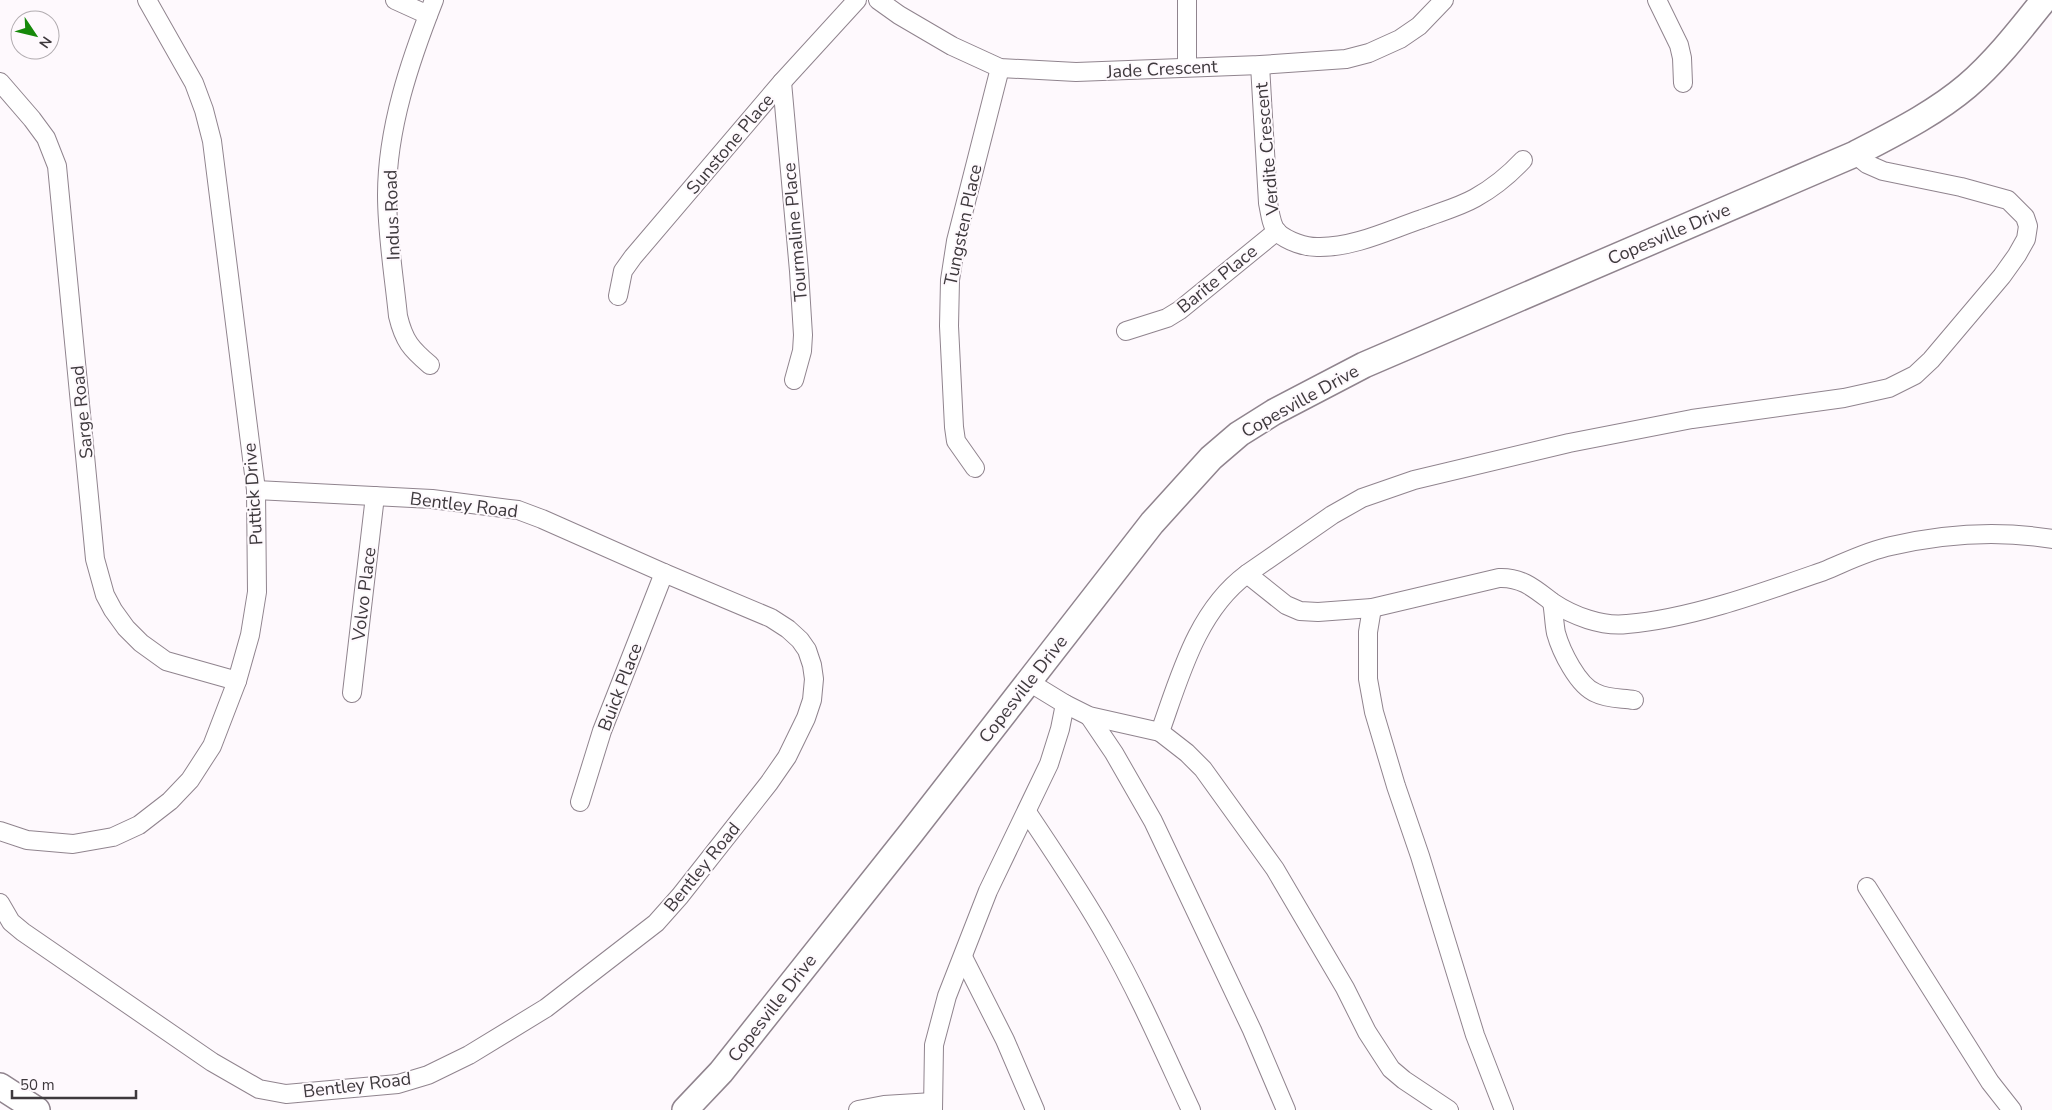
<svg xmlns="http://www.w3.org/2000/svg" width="2052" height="1110" font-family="'Nunito Sans',sans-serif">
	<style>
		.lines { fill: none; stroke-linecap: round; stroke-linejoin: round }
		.street-casing { stroke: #90848e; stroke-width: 20 }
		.secondary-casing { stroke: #90848e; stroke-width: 28 }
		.street { stroke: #fff; stroke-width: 18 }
		.secondary { stroke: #fff; stroke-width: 25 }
		.labels { text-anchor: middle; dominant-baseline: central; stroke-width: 4; stroke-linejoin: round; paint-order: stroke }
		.street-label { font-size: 18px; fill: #3e393d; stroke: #fef9fd }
	</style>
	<rect width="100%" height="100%" fill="#fef9fd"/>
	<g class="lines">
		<defs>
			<g id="street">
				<polyline points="395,0 428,15"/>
				<polyline points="878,0 899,15 952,46 1000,68 1076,72 1260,65 1346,59 1369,53 1400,39 1419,26 1444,0"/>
				<polyline points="1187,0 1187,67"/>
				<polyline points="1657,0 1679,45 1682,58 1683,83"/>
				<path d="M1260,65l8,138c2,9 3,22 9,29 10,9 29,16 43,15 35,0 69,-17 102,-28 18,-7 37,-12 53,-21 18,-10 34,-23 48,-38"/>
				<polyline points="0,82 32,119 46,138 57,166 95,559 105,595 113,610 126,628 141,643 166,661 237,681"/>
				<polyline points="782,82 799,271 803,335 802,351 794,380"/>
				<polyline points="618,296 623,271 633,257 782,82 857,0"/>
				<polyline points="1126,331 1167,318 1180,310 1277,231"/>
				<path d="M430,365c-19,-16 -26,-24 -32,-49 -4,-40 -11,-81 -11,-121 0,-67 23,-134 47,-195"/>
				<polyline points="975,468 956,441 954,427 949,326 950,280 956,241 1000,68"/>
				<path d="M1247,574l39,31 14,6 18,1 54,-4 127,-30c23,-1 36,11 53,24 21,14 50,25 75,22 63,-5 137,-32 197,-53 22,-9 43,-20 67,-25 52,-12 108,-16 161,-7"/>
				<path d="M1552,602c2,10 2,21 4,31 5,18 22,53 40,60 11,6 26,5 38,7"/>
				<polyline points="1372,608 1368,632 1368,679 1374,712 1396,786 1420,856 1475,1035 1504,1110"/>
				<polyline points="352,693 375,496"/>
				<path d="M1065,704l24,12 71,16c20,-56 37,-121 87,-158l85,-59 30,-17 52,-18 155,-37 123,-24 152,-21 45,-10 26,-13 16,-15 71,-84 15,-21 9,-16 2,-13 -3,-9 -17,-17 -47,-13 -78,-16 -16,-7 -12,-10"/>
				<polyline points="1089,716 1114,753 1153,821 1252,1030 1286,1110"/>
				<polyline points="1160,732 1187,753 1203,769 1275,869 1345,988 1367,1032 1391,1069 1404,1080 1449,1110"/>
				<polyline points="580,802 602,731 664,573"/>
				<path d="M1027,812c28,42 56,83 80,126 32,56 57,114 84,172"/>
				<polyline points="0,831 27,840 73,844 113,837 139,825 170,801 190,780 212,746 237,681 250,635 257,592 256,490 212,141 204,110 194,83 147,0"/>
				<polyline points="1867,887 1990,1082 2012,1110"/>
				<polyline points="0,903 11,922 23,932 212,1062 259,1089 286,1094 398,1084 428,1075 469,1055 546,1008 656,923 680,896 769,783 787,757 806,718 812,700 814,679 812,665 807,650 800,640 788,629 771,618 664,573 542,519 518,510 432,499 256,490"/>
				<polyline points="963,957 1005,1040 1035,1110"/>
				<polyline points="858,1110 884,1105 933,1102"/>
				<polyline points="933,1110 934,1045 947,996 988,891 1049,764 1060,729 1065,704 1029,682"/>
			</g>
			<g id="secondary">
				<polyline points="0,1086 37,1110"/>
				<path d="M685,1110l36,-38 190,-239 241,-310 59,-65 28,-24 35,-22 90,-47 491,-211c38,-20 79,-40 112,-68 29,-25 53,-56 77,-86"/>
			</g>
		</defs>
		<use href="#street" class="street-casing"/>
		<use href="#secondary" class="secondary-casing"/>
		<use href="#street" class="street"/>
		<use href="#secondary" class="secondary"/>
	</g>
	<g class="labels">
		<g class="street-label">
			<text transform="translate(1162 69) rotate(-3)">Jade Crescent</text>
			<text transform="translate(730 144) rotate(-50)">Sunstone Place</text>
			<text transform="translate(1267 149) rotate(-95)">Verdite Crescent</text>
			<text transform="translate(392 215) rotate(-92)">Indus Road</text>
			<text transform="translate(963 225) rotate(-78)">Tungsten Place</text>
			<text transform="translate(795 232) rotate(-95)">Tourmaline Place</text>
			<text transform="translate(1669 234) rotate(-23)">Copesville Drive</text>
			<text transform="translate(1217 279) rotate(-39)">Barite Place</text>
			<text transform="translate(1300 401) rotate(-29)">Copesville Drive</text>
			<text transform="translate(82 412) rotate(-96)">Sarge Road</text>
			<text transform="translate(253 494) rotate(-94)">Puttick Drive</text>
			<text transform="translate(464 505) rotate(7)">Bentley Road</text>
			<text transform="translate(364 594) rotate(-83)">Volvo Place</text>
			<text transform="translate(620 687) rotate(-69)">Buick Place</text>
			<text transform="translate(1023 689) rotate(-52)">Copesville Drive</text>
			<text transform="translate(702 867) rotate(-51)">Bentley Road</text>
			<text transform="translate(772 1008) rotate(-52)">Copesville Drive</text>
			<text transform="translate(357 1085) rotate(-7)">Bentley Road</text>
		</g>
	</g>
	<g transform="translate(35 35) rotate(125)"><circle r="24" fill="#fef9fd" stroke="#b1acb0"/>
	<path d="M0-4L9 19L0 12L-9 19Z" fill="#16890a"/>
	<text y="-8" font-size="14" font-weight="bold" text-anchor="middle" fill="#3e393d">N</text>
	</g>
	<path d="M12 1090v8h124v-8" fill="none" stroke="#3e393d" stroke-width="2.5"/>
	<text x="20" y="1090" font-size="15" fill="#3e393d" stroke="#fef9fd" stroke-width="4" paint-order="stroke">50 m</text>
</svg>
